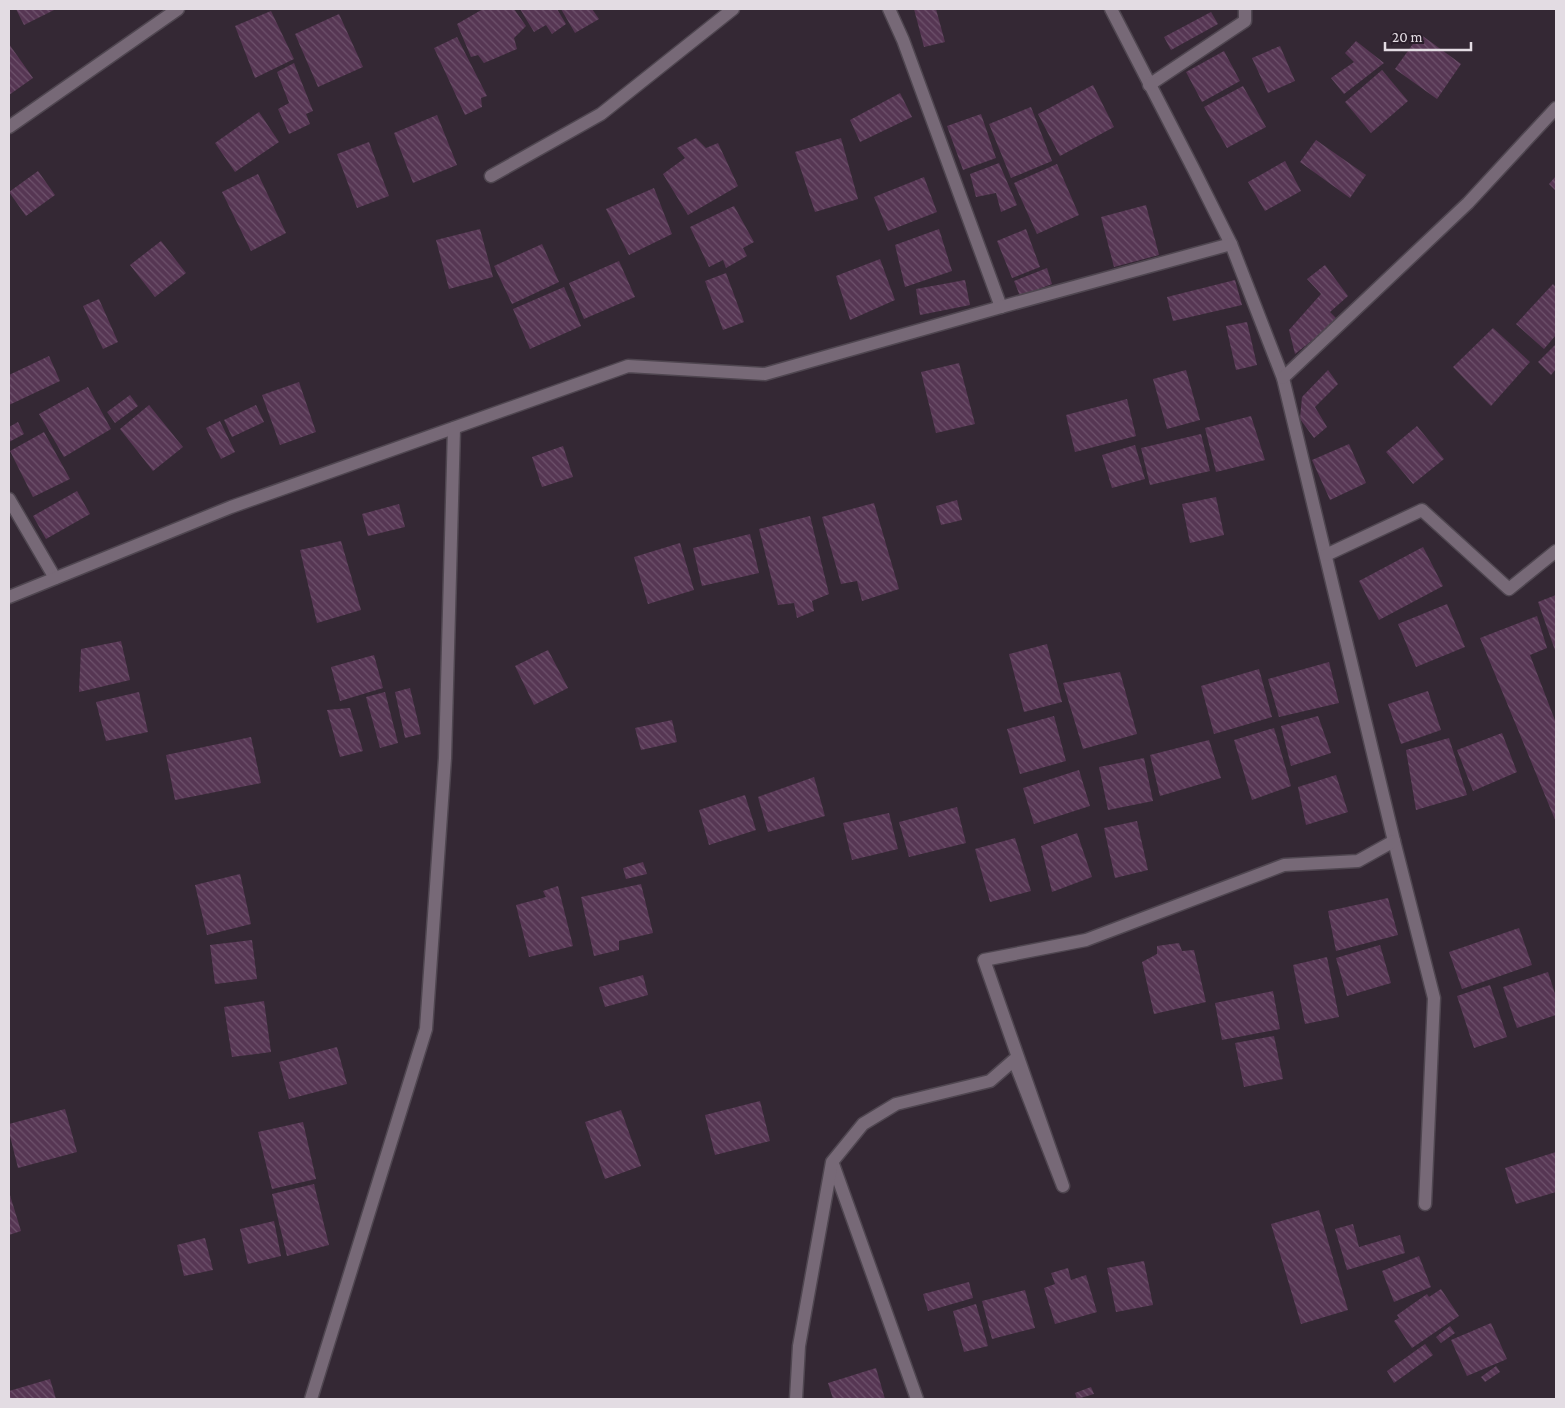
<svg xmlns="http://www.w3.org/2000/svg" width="1565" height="1408" font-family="'Crimson Pro',serif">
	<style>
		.building { fill: url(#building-back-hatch) }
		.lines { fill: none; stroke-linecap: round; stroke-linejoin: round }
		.street-casing { stroke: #4f4650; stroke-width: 15 }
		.street { stroke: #776977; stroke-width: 12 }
	</style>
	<defs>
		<pattern id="building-back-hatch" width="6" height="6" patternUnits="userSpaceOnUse" patternTransform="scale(1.25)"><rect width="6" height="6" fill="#563653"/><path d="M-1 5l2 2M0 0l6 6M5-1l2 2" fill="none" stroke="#6e526c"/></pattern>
	</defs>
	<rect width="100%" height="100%" fill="#342834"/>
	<g class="building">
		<polygon points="16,9 56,9 24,25"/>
		<polygon points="483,9 514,9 526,26 514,38 517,49 484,63 478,55 471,57 457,24"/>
		<polygon points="520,9 557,9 566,24 552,34 546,25 534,32"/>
		<polygon points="561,9 592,9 599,19 575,33"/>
		<polygon points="914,9 936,9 945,42 924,47"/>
		<polygon points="271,11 294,59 255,78 235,26"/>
		<polygon points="1211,12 1218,24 1171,50 1164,37"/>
		<polygon points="339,14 363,67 318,87 295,34"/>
		<polygon points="1420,34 1461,64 1437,99 1395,69"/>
		<polygon points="457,37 487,96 481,98 482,107 465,115 434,48"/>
		<polygon points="1356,41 1384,63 1344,94 1331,78 1354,62 1345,53"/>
		<polygon points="9,44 33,78 9,95"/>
		<polygon points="1280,46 1295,81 1268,93 1252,58"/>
		<polygon points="1224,51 1240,81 1202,102 1186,72"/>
		<polygon points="294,63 313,111 306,114 310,124 289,134 278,109 289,103 277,72"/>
		<polygon points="1382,70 1408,101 1371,133 1345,102"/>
		<polygon points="1093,85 1114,127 1060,156 1038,114"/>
		<polygon points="1243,86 1266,127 1227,148 1204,107"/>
		<polygon points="900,93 912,117 860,142 850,120"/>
		<polygon points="1031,107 1052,161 1011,178 989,124"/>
		<polygon points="259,112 279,142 235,172 215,143"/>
		<polygon points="981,114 996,158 963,170 947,126"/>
		<polygon points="437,115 457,165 413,183 394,133"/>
		<polygon points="696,138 706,148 718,143 738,186 688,215 663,174 685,158 677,148"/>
		<polygon points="841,138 858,199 815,212 795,152"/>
		<polygon points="1316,140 1366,175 1350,198 1300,162"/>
		<polygon points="369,142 389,196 357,208 337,154"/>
		<polygon points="1285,161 1301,191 1265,211 1248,182"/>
		<polygon points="999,163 1017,205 1001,212 996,193 976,197 970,174"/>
		<polygon points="1057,164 1079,215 1037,234 1014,183"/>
		<polygon points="38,171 55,195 26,216 9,192"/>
		<polygon points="258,174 286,233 251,251 222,192"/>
		<polygon points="1556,176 1556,191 1549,184"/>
		<polygon points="924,177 937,212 888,231 874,197"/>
		<polygon points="654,188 672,234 629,255 606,209"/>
		<polygon points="1146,205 1159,255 1114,267 1101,217"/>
		<polygon points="734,206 754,242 743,248 747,256 726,268 723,260 709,267 690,227"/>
		<polygon points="480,229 493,277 449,289 436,240"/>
		<polygon points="939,229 952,271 905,287 895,245"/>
		<polygon points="1026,229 1040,267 1012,278 997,241"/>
		<polygon points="161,241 186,273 155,297 130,265"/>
		<polygon points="542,244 559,282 512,304 494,266"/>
		<polygon points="880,259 895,300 850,320 836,276"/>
		<polygon points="619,261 635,297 584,319 569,283"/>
		<polygon points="1325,265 1348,296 1330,312 1338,320 1295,354 1289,330 1321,294 1307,279"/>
		<polygon points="1047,268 1052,284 1020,296 1014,281"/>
		<polygon points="726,273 744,322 723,330 705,281"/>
		<polygon points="965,280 970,305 920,315 916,289"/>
		<polygon points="1235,280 1242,305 1173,321 1167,297"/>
		<polygon points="1553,284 1556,287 1556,335 1544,349 1516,324"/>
		<polygon points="564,287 581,326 530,349 513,309"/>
		<polygon points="99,299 118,342 103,349 83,306"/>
		<polygon points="1247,322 1257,365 1236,370 1226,326"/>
		<polygon points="1493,328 1530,362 1491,406 1453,367"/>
		<polygon points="1556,344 1556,369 1551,375 1538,362"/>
		<polygon points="49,356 60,381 9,405 9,375"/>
		<polygon points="959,363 975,424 936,433 921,372"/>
		<polygon points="1186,370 1200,420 1167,429 1153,379"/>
		<polygon points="1328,370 1338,384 1315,407 1327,427 1314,438 1300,419 1302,397"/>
		<polygon points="299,382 316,432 280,445 262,395"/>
		<polygon points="88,387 111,429 64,457 39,414"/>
		<polygon points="130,395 138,406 115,423 107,412"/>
		<polygon points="1127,399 1136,436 1075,452 1066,415"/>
		<polygon points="149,405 183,447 153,471 120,429"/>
		<polygon points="256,405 264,422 232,437 224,420"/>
		<polygon points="1251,416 1265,460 1216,472 1205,428"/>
		<polygon points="220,421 235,452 221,459 206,428"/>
		<polygon points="18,422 24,434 9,442 9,427"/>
		<polygon points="1417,426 1444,459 1413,484 1386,452"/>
		<polygon points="44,432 70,479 33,497 10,451"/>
		<polygon points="1201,434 1210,471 1150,485 1141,448"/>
		<polygon points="1349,444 1366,483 1330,500 1312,460"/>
		<polygon points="1135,445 1145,479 1112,488 1102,455"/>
		<polygon points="563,446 573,477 542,487 532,457"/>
		<polygon points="77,491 90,514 46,539 33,516"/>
		<polygon points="1216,497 1224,535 1190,543 1182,504"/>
		<polygon points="957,500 962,520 941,525 936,506"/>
		<polygon points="874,503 899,589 862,601 857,581 841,584 822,517"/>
		<polygon points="399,504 405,527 368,536 362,514"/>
		<polygon points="810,516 829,594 812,601 814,611 797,618 794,603 778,605 759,529"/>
		<polygon points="750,534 759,573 702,586 693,548"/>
		<polygon points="341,541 361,610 317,623 300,550"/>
		<polygon points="680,543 694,590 648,604 634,557"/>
		<polygon points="1423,547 1443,586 1379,620 1359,581"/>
		<polygon points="1556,595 1556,653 1538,602"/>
		<polygon points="1447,604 1465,647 1416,667 1398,624"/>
		<polygon points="1537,616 1547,648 1530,655 1556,723 1556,822 1480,638"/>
		<polygon points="121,641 130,680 79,692 81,649"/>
		<polygon points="1047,644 1062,702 1024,712 1009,654"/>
		<polygon points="548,650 568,688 534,705 515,666"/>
		<polygon points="374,655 383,688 340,701 331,667"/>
		<polygon points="1329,662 1339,703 1279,717 1268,679"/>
		<polygon points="1259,669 1272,717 1214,734 1201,686"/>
		<polygon points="1120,672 1137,734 1083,749 1063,683"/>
		<polygon points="410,688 421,734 405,738 395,692"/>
		<polygon points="1428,691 1441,730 1401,744 1388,704"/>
		<polygon points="139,692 148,732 106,741 96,702"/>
		<polygon points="385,692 398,743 380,748 366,697"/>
		<polygon points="350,708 363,751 340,757 327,710"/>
		<polygon points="1054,716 1066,761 1020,774 1007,729"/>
		<polygon points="1318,716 1331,753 1291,766 1281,726"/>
		<polygon points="672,720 677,742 641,750 635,728"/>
		<polygon points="1274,728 1291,786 1252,800 1234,740"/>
		<polygon points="1502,733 1517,772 1473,791 1457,750"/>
		<polygon points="251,737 261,783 175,800 166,755"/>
		<polygon points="1449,738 1467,795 1416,810 1406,750"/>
		<polygon points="1209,740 1221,778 1160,796 1150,755"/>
		<polygon points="1144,758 1153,801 1108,810 1099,767"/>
		<polygon points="1079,770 1090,806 1034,824 1023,788"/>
		<polygon points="1336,775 1348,812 1306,825 1298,787"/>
		<polygon points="814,777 825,816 768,832 758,797"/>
		<polygon points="745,795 756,830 709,845 699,810"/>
		<polygon points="957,807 966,843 909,857 899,822"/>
		<polygon points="889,813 898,849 852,860 843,823"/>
		<polygon points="1137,821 1148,870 1115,878 1104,828"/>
		<polygon points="1077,833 1092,877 1052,892 1041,846"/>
		<polygon points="1015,838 1031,891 990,902 975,849"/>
		<polygon points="643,862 647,874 626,879 623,868"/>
		<polygon points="240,874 251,924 207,935 195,885"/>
		<polygon points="641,884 653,933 619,941 619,950 594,956 581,897"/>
		<polygon points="558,886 573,946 529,957 516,905 546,897 543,891"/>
		<polygon points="1388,898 1398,935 1336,951 1328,911"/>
		<polygon points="1519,928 1532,965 1462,989 1449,952"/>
		<polygon points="252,940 257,979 215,984 210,945"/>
		<polygon points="1179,943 1182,951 1194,950 1206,1002 1154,1014 1142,962 1157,954 1157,946"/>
		<polygon points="1380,945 1391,983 1347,996 1336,958"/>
		<polygon points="1327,957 1339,1017 1305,1024 1293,965"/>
		<polygon points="1548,972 1556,997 1556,1015 1517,1028 1503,987"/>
		<polygon points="643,975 648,995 605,1007 599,987"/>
		<polygon points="1490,985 1507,1037 1474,1048 1457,996"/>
		<polygon points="1273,991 1280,1029 1222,1040 1215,1003"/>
		<polygon points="264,1001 271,1052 232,1057 224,1007"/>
		<polygon points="1274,1036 1283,1079 1244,1087 1235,1043"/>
		<polygon points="337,1047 347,1084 289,1099 279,1062"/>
		<polygon points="760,1101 770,1141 715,1155 705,1115"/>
		<polygon points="65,1109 77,1152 18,1168 9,1132 9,1124"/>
		<polygon points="621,1110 641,1166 605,1179 585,1122"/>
		<polygon points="303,1122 316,1179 272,1189 258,1132"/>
		<polygon points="1556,1152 1556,1192 1516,1204 1505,1168"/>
		<polygon points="314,1184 329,1245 287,1256 272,1194"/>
		<polygon points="9,1192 21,1231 9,1235"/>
		<polygon points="1319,1210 1348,1310 1301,1324 1271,1224"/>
		<polygon points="274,1221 281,1256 248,1264 240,1229"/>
		<polygon points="1353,1224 1359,1247 1400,1235 1405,1253 1347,1270 1335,1229"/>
		<polygon points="205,1238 213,1270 184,1276 177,1245"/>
		<polygon points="1419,1256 1431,1287 1394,1302 1382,1271"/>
		<polygon points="1144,1261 1153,1305 1116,1312 1107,1268"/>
		<polygon points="1068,1268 1071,1280 1086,1275 1097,1312 1055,1324 1044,1288 1055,1284 1051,1273"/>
		<polygon points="969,1282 973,1298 928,1311 923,1294"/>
		<polygon points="1441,1289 1459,1316 1412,1348 1394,1321 1399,1318 1397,1315 1427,1294 1429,1297"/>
		<polygon points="1025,1290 1035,1328 992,1339 982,1301"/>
		<polygon points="976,1304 988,1346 964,1352 953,1311"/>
		<polygon points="1491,1323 1507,1359 1467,1376 1451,1340"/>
		<polygon points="1450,1326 1455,1333 1441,1343 1436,1337"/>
		<polygon points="1425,1344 1433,1355 1394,1383 1387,1371"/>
		<polygon points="1496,1366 1500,1372 1485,1382 1481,1377"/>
		<polygon points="876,1368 885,1399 833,1399 828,1383"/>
		<polygon points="50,1379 56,1399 9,1399 9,1391"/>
		<polygon points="1091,1387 1094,1394 1077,1399 1075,1393"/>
	</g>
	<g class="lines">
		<defs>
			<g id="street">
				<polyline points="889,9 903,40 1001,307"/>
				<polyline points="1111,9 1194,170 1231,244 1283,378 1394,841 1434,998 1425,1204"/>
				<polyline points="1149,85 1245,21 1245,9"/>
				<polyline points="9,127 178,9"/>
				<polyline points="491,176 601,114 733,9"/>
				<polyline points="1283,378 1468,203 1556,108"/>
				<polyline points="9,499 55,578"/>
				<polyline points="1326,555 1422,510 1509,589 1556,551"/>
				<polyline points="9,597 231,507 628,366 765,374 1001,307 1231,244"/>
				<polyline points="833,1164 917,1399"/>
				<polyline points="311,1399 426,1029 445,758 454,428"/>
				<polyline points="796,1399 799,1346 832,1162 863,1124 896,1104 990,1081 1014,1060 1063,1186 984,960 1086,940 1284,865 1358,861 1394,841"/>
			</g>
		</defs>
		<use href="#street" class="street-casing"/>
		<use href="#street" class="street"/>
	</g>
	<rect width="1565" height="1408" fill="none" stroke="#e3dce3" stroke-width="20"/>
	<path d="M1385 42v8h86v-8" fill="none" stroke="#e3dce3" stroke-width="2.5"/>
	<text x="1392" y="42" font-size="15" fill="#e3dce3" stroke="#2a1e2a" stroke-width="4" paint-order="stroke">20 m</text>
</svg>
